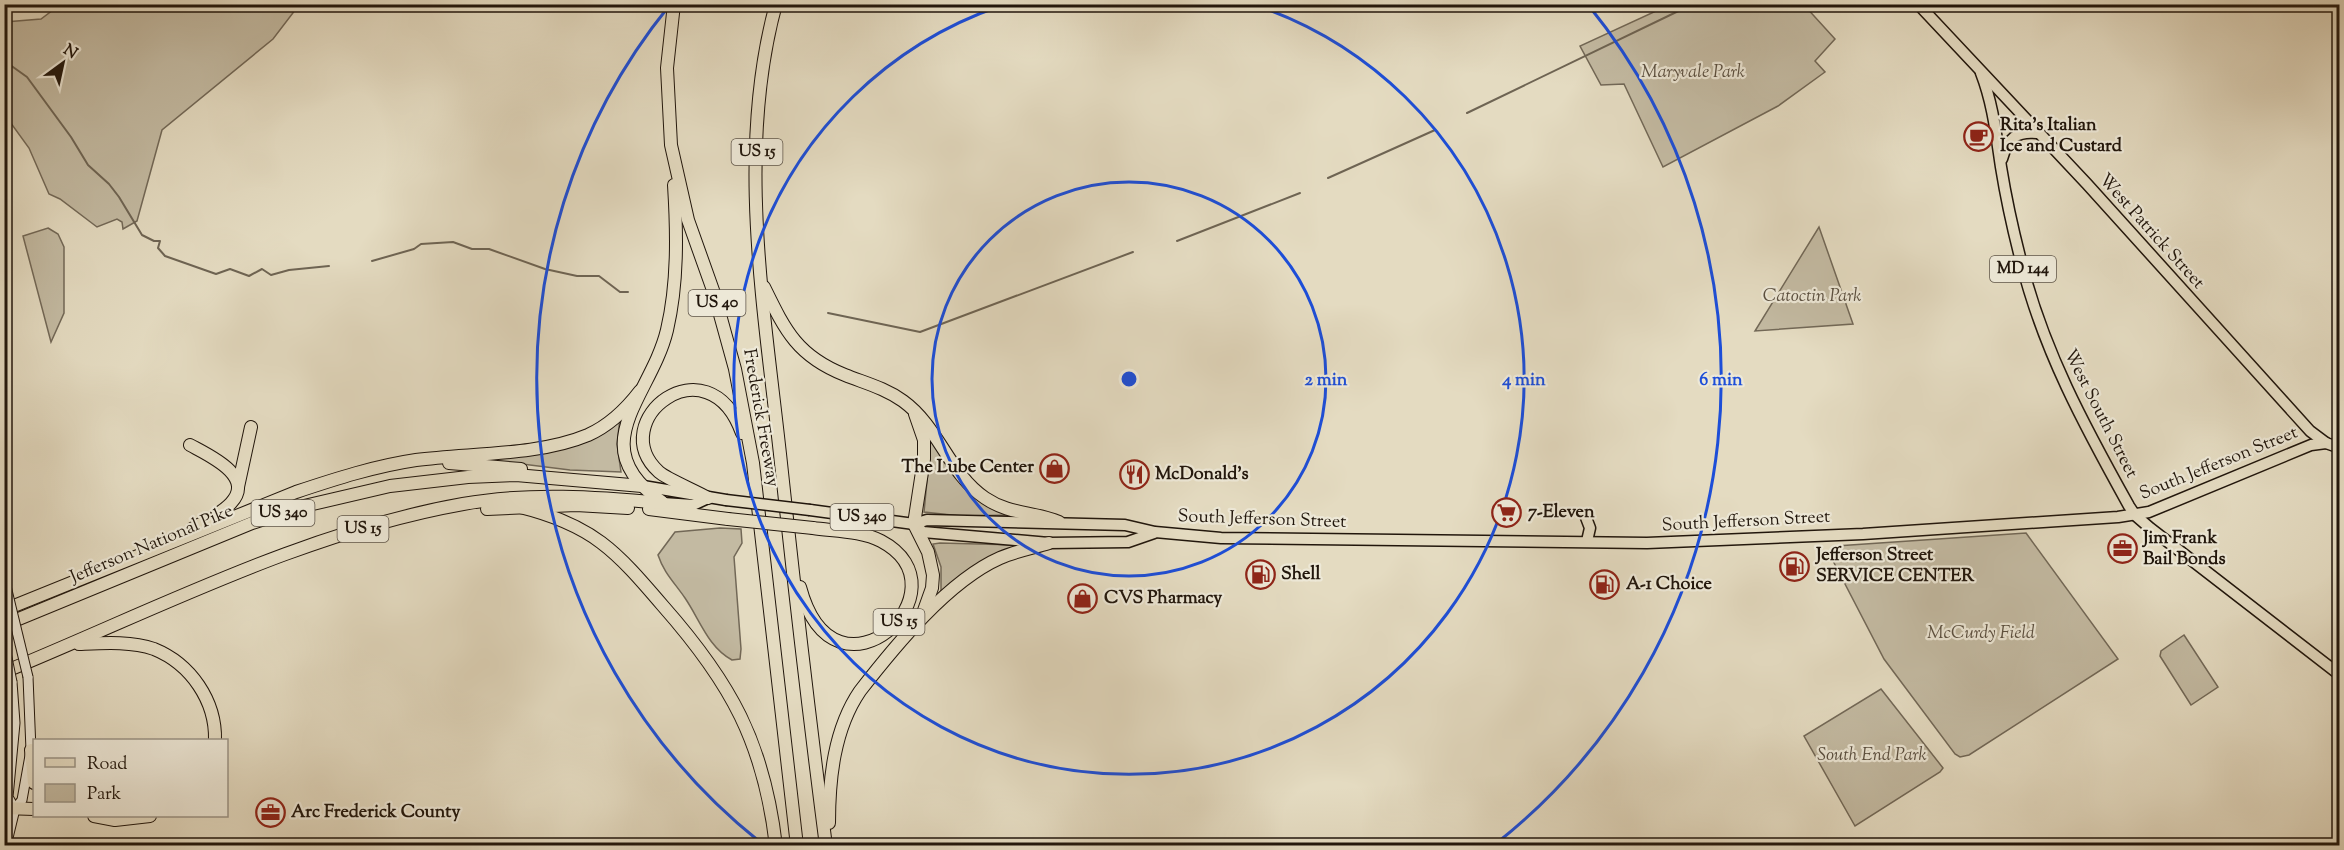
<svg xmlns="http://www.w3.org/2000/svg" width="2344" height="850" font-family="'Sorts Mill Goudy',serif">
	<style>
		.green { fill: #c3baa2; stroke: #726857; stroke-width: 1.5 }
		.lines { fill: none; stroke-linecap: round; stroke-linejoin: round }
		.stream { stroke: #6e6453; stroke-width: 2 }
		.secondary-casing { stroke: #21160c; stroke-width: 11 }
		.primary-casing { stroke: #21160c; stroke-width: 13 }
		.highway-casing { stroke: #21160c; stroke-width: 14 }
		.secondary { stroke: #ede8d7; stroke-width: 9 }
		.primary { stroke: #e4dbc1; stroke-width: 10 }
		.highway { stroke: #e4dbc1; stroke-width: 12 }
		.secondary-bridge-casing { stroke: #21160c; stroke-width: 11; stroke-linecap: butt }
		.primary-bridge-casing { stroke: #21160c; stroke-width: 13; stroke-linecap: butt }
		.highway-bridge-casing { stroke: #21160c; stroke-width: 14; stroke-linecap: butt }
		.secondary-bridge { stroke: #ede8d7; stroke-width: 9 }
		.primary-bridge { stroke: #e4dbc1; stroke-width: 10 }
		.highway-bridge { stroke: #e4dbc1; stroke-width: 12 }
		.ring { fill: none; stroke: #1d4ed8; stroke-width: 3 }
		.labels { text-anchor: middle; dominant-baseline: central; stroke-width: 4.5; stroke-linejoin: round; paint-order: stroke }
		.shield { fill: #ede8d7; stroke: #5e5549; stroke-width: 1.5 }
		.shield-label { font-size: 16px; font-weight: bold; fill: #21160c }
		.park-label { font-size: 18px; font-style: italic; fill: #5a4f40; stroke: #ede8d7 }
		.poi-label { font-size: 18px; font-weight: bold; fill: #21160c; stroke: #ede8d7; text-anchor: start }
		.street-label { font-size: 18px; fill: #21160c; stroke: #ede8d7 }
		.centre { fill: #1d4ed8; stroke: #ede8d7; stroke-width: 3 }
		.ring-label { font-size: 18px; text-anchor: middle; font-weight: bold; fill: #1d4ed8; stroke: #ede8d7; stroke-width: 4.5; stroke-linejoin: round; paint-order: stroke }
	</style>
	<rect width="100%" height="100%" fill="#e4dbc1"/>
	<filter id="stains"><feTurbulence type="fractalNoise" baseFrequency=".00333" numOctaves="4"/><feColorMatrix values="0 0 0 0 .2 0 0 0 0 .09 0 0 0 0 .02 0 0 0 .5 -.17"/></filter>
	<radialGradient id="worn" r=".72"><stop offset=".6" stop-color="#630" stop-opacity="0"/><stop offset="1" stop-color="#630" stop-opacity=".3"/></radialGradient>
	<g class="green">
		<polygon points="61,4 299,4 299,5 273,39 162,130 137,221 123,229 122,222 117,219 97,227 60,199 49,194 29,148 5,115 5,22 41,19"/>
		<polygon points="1669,5 1804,5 1835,39 1815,61 1825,72 1778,106 1663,167 1624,84 1601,85 1580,46"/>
		<polygon points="1819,227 1853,324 1755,331"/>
		<polygon points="48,228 58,234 64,247 64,313 51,342 23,236"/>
		<polygon points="620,418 617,444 621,472 570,470 465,457 549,450"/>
		<polygon points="927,429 942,454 1011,515 961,516 924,512 930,450"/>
		<path d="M720,528l21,1 1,14 -8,14 7,92 -1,10 -8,1c-24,-13 -32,-40 -47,-62 -11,-16 -21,-25 -27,-43l17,-23z"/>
		<polygon points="2026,533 2118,659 1969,755 1960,757 1955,754 1884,659 1831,557 1836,546"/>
		<polygon points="940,543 1017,545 1019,545 941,593 941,567 933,544"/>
		<polygon points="2184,635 2218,687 2191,705 2160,656 2161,651"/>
		<polygon points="1881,689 1943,768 1940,772 1855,826 1804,736"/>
	</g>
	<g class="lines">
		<g class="stream">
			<polyline points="6,62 27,77 71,137 88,165 109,184 119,197 142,235 154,241 160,241 158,248 165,256 216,274 230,269 249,276 262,269 271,275 289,270 329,266"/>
			<polyline points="1467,113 1693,4"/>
			<polyline points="1328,178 1435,130"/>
			<polyline points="1177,241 1300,193"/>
			<polyline points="372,261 414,249 421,244 453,242 472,249 489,249 545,269 577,276 599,276 620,292 628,292"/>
			<polyline points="828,313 920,332 1133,252"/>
		</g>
		<defs>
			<g id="secondary">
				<polyline points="12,682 15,723 8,797 15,809"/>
				<polyline points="6,846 15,809 22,800 31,750 28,677"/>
			</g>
			<g id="primary">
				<polyline points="1918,4 2087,184 2310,431 2326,443 2340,448"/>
				<path d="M1981,73c12,31 15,61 20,94 5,31 12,63 20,94 22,89 64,166 108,245l6,9 15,13 190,147"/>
				<path d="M2002,159c6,-21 14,-28 35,-26"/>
				<polyline points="643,486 726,500"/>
				<polyline points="663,503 693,505 708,498"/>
				<polyline points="810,510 914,524 927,520 1125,525 1155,532 1221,538 1647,543 1863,534 2118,517 2149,512 2311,445 2326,443"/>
				<polyline points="1585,515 1590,528 1587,541"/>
				<polyline points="914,524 923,532 1049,543 1128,542 1154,533"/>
			</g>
			<g id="highway">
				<polyline points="674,4 667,68 671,145 688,220 714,293 735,369 753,463 797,846"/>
				<path d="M776,4c-40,146 -12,303 4,450 14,131 29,261 46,392"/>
				<path d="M764,287c21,43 33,69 81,88 20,8 40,13 58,26 36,26 46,73 82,97 25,17 48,13 74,24"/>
				<polyline points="915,414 924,440 924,459 914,524 928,552 933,575 932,588 922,616"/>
				<path d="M190,445c18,10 66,31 41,58 -10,11 -26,18 -39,26"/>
				<polyline points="449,463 521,469"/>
				<polyline points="238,487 251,427"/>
				<path d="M708,498c-12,-7 -41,-19 -49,-26 -56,-51 49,-133 83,-39"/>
				<path d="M662,502c-81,-56 -11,-105 5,-172 11,-47 10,-97 7,-145"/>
				<path d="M520,507c73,18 96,44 143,99 68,77 101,137 113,240"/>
				<polyline points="487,509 576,505 628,508"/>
				<polyline points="649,509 728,519"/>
				<path d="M800,587c35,131 172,2 81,-46 -18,-10 -47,-10 -68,-13"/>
				<path d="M4,610l292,-118c39,-13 79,-26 120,-32 53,-7 122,-4 172,-25 20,-9 39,-27 52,-44"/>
				<polyline points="4,625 252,523 304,506 390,486 468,477 516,475 642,486"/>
				<path d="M79,644c24,-1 52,-3 75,5 37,15 62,52 61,91"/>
				<path d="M4,672c149,-61 300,-140 459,-168 66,-12 134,-7 200,-1"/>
				<polyline points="31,750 34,783"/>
				<polyline points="4,808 34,809"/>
				<polyline points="94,816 115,820 150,816"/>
				<path d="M829,823c0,-44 5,-94 31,-132 35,-45 88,-110 140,-133 16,-7 33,-10 49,-15"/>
			</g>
		</defs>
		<use href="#secondary" class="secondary-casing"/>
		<use href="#primary" class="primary-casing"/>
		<use href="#highway" class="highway-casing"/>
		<use href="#secondary" class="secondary"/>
		<use href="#primary" class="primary"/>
		<use href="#highway" class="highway"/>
		<defs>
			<g id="secondary-bridge">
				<polyline points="5,582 28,677"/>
				<polyline points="4,643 12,682"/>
			</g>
			<polyline id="primary-bridge" points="726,500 810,510"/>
			<polyline id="highway-bridge" points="728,519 813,528"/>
		</defs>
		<use href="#secondary-bridge" class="secondary-bridge-casing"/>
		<use href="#primary-bridge" class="primary-bridge-casing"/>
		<use href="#highway-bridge" class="highway-bridge-casing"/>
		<use href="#secondary-bridge" class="secondary-bridge"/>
		<use href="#primary-bridge" class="primary-bridge"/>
		<use href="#highway-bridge" class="highway-bridge"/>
	</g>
	<g class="ring">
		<circle cx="1129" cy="379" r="197"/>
		<path d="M1258 6A395 395 0 1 1 1000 6"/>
		<path d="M760 842A592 592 0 0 1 669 6M1589 6A592 592 0 0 1 1498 842"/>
	</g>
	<defs>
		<symbol id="cafe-ring" viewBox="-11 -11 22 22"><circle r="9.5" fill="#ede8d7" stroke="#8f2418" stroke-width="1.5"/><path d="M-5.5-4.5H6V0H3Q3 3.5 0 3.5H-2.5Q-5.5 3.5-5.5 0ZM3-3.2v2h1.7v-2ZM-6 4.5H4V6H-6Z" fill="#8f2418"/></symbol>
		<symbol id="shop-ring" viewBox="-11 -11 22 22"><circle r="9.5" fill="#ede8d7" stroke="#8f2418" stroke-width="1.5"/><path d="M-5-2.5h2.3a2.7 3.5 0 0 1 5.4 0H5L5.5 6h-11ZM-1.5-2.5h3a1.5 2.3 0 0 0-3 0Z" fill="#8f2418"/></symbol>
		<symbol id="restaurant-ring" viewBox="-11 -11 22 22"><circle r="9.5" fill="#ede8d7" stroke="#8f2418" stroke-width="1.5"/><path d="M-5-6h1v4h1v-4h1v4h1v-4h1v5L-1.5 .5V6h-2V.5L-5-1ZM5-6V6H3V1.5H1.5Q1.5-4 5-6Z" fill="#8f2418"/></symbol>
		<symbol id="supermarket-ring" viewBox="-11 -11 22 22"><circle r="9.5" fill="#ede8d7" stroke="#8f2418" stroke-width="1.5"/><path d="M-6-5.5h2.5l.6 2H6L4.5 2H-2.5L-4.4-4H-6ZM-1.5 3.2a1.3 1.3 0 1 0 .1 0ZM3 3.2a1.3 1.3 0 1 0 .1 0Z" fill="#8f2418"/></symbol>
		<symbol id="office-ring" viewBox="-11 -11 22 22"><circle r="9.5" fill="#ede8d7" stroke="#8f2418" stroke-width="1.5"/><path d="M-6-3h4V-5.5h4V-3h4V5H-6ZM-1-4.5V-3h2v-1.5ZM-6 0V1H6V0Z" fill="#8f2418"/></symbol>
		<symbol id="fuel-ring" viewBox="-11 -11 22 22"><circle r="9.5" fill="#ede8d7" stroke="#8f2418" stroke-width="1.5"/><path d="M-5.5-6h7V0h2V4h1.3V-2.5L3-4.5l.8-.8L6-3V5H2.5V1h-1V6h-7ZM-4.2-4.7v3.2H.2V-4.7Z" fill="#8f2418"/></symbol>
	</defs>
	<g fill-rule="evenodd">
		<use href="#cafe-ring" x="1962" y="120" width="33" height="33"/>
		<use href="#shop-ring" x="1038" y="452" width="33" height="33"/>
		<use href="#restaurant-ring" x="1118" y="458" width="33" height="33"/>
		<use href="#supermarket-ring" x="1490" y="496" width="33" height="33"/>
		<use href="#office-ring" x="2106" y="532" width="33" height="33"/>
		<use href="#fuel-ring" x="1778" y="550" width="33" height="33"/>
		<use href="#fuel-ring" x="1244" y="558" width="33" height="33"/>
		<use href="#fuel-ring" x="1588" y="568" width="33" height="33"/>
		<use href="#shop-ring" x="1066" y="582" width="33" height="33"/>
		<use href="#office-ring" x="254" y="796" width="33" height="33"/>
	</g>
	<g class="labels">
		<g class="shield">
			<rect x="731.5" y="139" width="51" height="26" rx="4.5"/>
			<rect x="1990" y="256" width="66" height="26" rx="4.5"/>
			<rect x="688.5" y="290" width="57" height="26" rx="4.5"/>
			<rect x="251.5" y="500" width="63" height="26" rx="4.5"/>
			<rect x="830.5" y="504" width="63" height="26" rx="4.5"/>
			<rect x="337.5" y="516" width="51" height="26" rx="4.5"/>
			<rect x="873.5" y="609" width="51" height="26" rx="4.5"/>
		</g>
		<g class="shield-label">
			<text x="757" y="152">US 15</text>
			<text x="2023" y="269">MD 144</text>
			<text x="717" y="303">US 40</text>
			<text x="283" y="513">US 340</text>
			<text x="862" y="517">US 340</text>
			<text x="363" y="529">US 15</text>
			<text x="899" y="622">US 15</text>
		</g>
		<g class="park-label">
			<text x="1693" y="73">Maryvale Park</text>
			<text x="1812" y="297">Catoctin Park</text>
			<text x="1981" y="634">McCurdy Field</text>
			<text x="1872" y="756">South End Park</text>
		</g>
		<g class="poi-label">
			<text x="2000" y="126">Rita's Italian<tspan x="2000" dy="21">Ice and Custard</tspan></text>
			<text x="1034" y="468" text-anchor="end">The Lube Center</text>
			<text x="1155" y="475">McDonald's</text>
			<text x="1528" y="513">7-Eleven</text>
			<text x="2143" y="539">Jim Frank<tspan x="2143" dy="21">Bail Bonds</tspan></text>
			<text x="1816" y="556">Jefferson Street<tspan x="1816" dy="21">SERVICE CENTER</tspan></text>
			<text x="1281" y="575">Shell</text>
			<text x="1626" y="585">A-1 Choice</text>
			<text x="1104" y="599">CVS Pharmacy</text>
			<text x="291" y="813">Arc Frederick County</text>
		</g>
		<g class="street-label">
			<text transform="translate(2151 232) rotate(48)">West Patrick Street</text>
			<text transform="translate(2100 414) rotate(63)">West South Street</text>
			<text transform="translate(760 418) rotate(80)">Frederick Freeway</text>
			<text transform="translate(2219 464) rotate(-22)">South Jefferson Street</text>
			<text transform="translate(1262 520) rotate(2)">South Jefferson Street</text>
			<text transform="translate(1746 522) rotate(-3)">South Jefferson Street</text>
			<text transform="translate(152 545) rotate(-23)">Jefferson National Pike</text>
		</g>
	</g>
	<circle cx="1129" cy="379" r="9" class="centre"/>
	<g class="ring-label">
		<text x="1326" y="385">2 min</text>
		<text x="1524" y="385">4 min</text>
		<text x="1721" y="385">6 min</text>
	</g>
	<rect width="2344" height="850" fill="none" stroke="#e4dbc1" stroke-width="24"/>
	<rect x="6" y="6" width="2332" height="838" fill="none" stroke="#21160c" stroke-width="3"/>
	<rect x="12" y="12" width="2320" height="826" fill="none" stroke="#21160c" stroke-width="1.5"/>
	<rect x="33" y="739" width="195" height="78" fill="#ede8d7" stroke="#9b9486" stroke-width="1.5"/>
	<rect x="45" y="758" width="30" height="9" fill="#e4dbc1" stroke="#9b9486" stroke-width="1.5"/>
	<text x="87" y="769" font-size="18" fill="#21160c">Road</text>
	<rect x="45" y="784" width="30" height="18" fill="#c3baa2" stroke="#9b9486" stroke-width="1.5"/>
	<text x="87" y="799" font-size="18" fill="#21160c">Park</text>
	<g transform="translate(63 63) rotate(33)" stroke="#ede8d7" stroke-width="4.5" paint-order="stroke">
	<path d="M0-4.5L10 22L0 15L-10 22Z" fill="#21160c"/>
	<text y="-9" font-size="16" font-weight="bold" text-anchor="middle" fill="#21160c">N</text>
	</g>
	<rect width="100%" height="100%" filter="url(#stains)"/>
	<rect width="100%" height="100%" fill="url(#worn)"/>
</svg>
